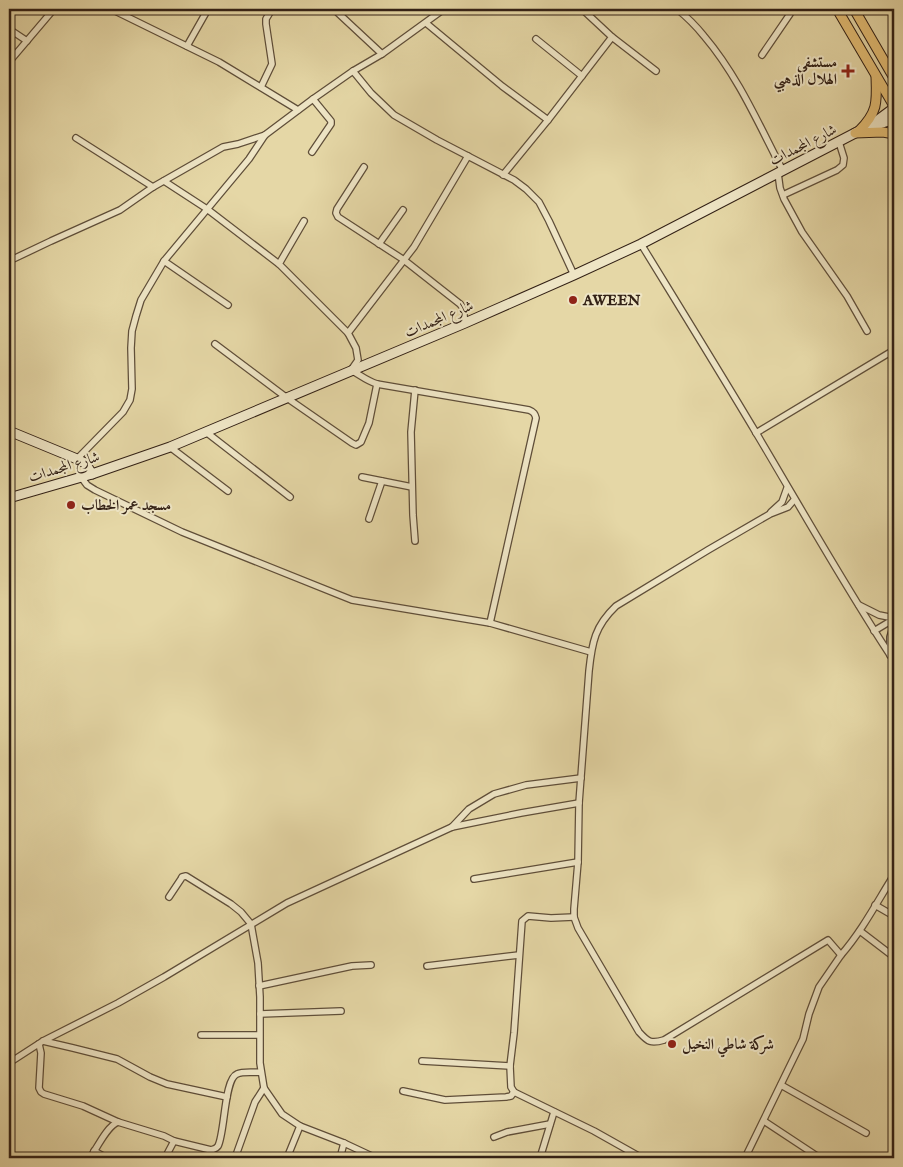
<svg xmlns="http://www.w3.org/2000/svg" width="903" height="1167" font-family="'IM FELL English',Amiri,serif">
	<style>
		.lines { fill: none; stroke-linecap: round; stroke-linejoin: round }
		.minor-casing { stroke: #5f4e39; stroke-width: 8 }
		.secondary-casing { stroke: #322015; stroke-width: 11 }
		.primary-casing { stroke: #322015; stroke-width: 11 }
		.minor { stroke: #eee5c5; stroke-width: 5.5 }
		.secondary { stroke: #eee5c5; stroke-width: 9 }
		.primary { stroke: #e2bc73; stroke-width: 9 }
		.poi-dot { fill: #8f2418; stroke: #eee5c5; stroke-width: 2 }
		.labels { text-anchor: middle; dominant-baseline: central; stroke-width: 4; stroke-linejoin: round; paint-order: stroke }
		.poi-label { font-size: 15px; font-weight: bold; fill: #322015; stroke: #eee5c5; text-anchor: start }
		.street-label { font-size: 15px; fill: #322015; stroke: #eee5c5 }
	</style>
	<rect width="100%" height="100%" fill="#e5d7a6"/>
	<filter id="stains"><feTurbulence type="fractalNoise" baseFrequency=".004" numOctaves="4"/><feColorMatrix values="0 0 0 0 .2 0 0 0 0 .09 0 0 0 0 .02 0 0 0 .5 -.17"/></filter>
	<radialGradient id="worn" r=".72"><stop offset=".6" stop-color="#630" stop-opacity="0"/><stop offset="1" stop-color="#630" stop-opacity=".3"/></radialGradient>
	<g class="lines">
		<defs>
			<g id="minor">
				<polyline points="111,9 219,62 298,110"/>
				<polyline points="335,9 338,13 382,54"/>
				<path d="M677,9c10,8 19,17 27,27 34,40 55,89 79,135"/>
				<polyline points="426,23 502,86 548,120"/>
				<polyline points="9,29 27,41"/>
				<polyline points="612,37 656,71"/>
				<polyline points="536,39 582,76"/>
				<polyline points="187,46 208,9"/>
				<polyline points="762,55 790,14 789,9"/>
				<polyline points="9,62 54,9"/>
				<polyline points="353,71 371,93 394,115 437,140 514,180 526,189 539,202 549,221 574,275"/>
				<polyline points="261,87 272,64 266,24 266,19 272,9"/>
				<polyline points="76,138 153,187"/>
				<polyline points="312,152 331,124 331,121 313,99"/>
				<path d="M468,156l-54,91 -66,86 8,15 2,12 -7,10c9,5 16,11 26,14l152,26c5,2 6,4 7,8l-46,205"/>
				<polyline points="364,167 337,209 336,213 338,217 404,260 460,304 463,308 465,323"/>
				<polyline points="778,173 780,188 784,199 802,232 847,296 867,331"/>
				<polyline points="503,175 548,120 612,37 582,9"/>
				<polyline points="164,181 207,209 279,264"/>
				<polyline points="783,195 837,170 843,165 844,158 839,142"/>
				<polyline points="304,221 279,264 348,333"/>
				<polyline points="379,244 403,210"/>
				<path d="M641,244c38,62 77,125 114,187 46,77 90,156 139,230"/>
				<polyline points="9,261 51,241 120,210 153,187 223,147 238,144 265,135 313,99 353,71 382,54 444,9"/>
				<polyline points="164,261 228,305"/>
				<polyline points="215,344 287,398 352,443 356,445 361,442 369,423 377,384"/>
				<polyline points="206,432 290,497"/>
				<polyline points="756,433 894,350"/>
				<polyline points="170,447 228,491"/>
				<polyline points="77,459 123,412 130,400 132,389 131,348 132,331 136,316 141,300 164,261 249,159 265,135"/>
				<polyline points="81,477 87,485 95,490 182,532 352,600 490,623 591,652"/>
				<polyline points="362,477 412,487"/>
				<path d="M794,500l-6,7 -18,7 -62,36 -92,56c-21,20 -24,36 -27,65l-10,132 -1,59 -4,47v8l4,11 61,104c9,10 12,12 25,8l164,-100 13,15c21,-24 36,-53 53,-80"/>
				<polyline points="771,512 782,502 787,488"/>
				<polyline points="369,519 382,481"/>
				<polyline points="415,541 413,515 411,432 415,390"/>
				<polyline points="859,605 879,615 894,618"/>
				<polyline points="874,631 894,619"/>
				<polyline points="890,655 890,637 894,624"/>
				<polyline points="452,827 469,809 494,794 526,785 581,778"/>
				<polyline points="474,879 578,862"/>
				<polyline points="169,897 181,879 182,877 186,876 231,904 241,912 251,924 258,963 260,997 260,1063 264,1088 282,1114 300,1126 344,1143 376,1158"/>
				<polyline points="875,905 894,916"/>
				<polyline points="574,917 551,918 528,916 522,921 514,1033 510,1066 511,1087 514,1092 594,1131 642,1158"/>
				<polyline points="860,931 894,957"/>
				<polyline points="427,966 519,955"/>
				<polyline points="259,986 352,966 371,965"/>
				<polyline points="260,1014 341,1011"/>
				<polyline points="201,1035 259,1035"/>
				<polyline points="43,1041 73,1048 117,1059 150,1077 167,1084 227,1097"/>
				<polyline points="39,1044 41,1053 39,1088 41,1092 44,1094 83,1106 118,1122"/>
				<polyline points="422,1061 510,1066"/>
				<polyline points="9,1063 43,1041 118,1003 164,977 287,903 452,827 521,813 579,803"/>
				<polyline points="781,1085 866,1133"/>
				<polyline points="403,1091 445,1100 506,1097 511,1096 514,1092"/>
				<polyline points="764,1121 820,1158"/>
				<polyline points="494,1137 507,1132 550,1124"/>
				<polyline points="94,1151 107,1158"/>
				<path d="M90,1158c7,-10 17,-32 28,-36l46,14 10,5 37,9c3,-1 5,-1 7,-4 7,-13 6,-67 19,-72 6,-3 17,-1 24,-2"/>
				<polyline points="165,1158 174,1141"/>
				<polyline points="235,1158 255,1102 264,1088"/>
				<polyline points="293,1158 291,1158 289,1153 300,1126"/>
				<polyline points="340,1158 344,1143"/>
				<polyline points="540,1158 554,1112"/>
				<polyline points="745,1158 803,1039 809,1014 819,987 841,955"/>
			</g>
			<g id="secondary">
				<polyline points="871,125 894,108"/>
				<polyline points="9,431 77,459 85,463 92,474"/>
				<polyline points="9,498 92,474 170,447 465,323 574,275 641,244 859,131 894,119"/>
			</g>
			<g id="primary">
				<polyline points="837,9 894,106"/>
				<polyline points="854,9 894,78"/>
				<path d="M859,131c19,-19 18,-29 17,-54"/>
				<polyline points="855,133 883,132 894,134"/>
			</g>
		</defs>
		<use href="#minor" class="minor-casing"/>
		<use href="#secondary" class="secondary-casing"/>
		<use href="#primary" class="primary-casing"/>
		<use href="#minor" class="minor"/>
		<use href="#secondary" class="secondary"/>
		<use href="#primary" class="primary"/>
	</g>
	<g class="poi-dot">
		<path d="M845.5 63.5h5v5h5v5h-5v5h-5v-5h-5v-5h5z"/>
		<circle cx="573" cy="300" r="5"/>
		<circle cx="71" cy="505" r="5"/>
		<circle cx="672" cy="1044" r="5"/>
	</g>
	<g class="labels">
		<g class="poi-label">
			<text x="837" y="62" text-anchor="end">مستشفى<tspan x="837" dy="17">الهلال الذهبي</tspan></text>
			<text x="583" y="300">AWEEN</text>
			<text x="81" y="505">مسجد عمر الخطاب</text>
			<text x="682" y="1044">شركة شاطي النخيل</text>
		</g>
		<g class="street-label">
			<text transform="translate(803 145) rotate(-27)">شارع المجمدات</text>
			<text transform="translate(439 319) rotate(-23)">شارع المجمدات</text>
			<text transform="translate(64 467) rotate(-17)">شارع المجمدات</text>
		</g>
	</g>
	<rect width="903" height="1167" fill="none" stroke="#e5d7a6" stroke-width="30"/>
	<rect x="10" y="10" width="883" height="1147" fill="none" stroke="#322015" stroke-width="2.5"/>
	<rect x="15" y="15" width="873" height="1137" fill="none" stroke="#322015"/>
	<rect width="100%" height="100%" filter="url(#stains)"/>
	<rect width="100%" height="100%" fill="url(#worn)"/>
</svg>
